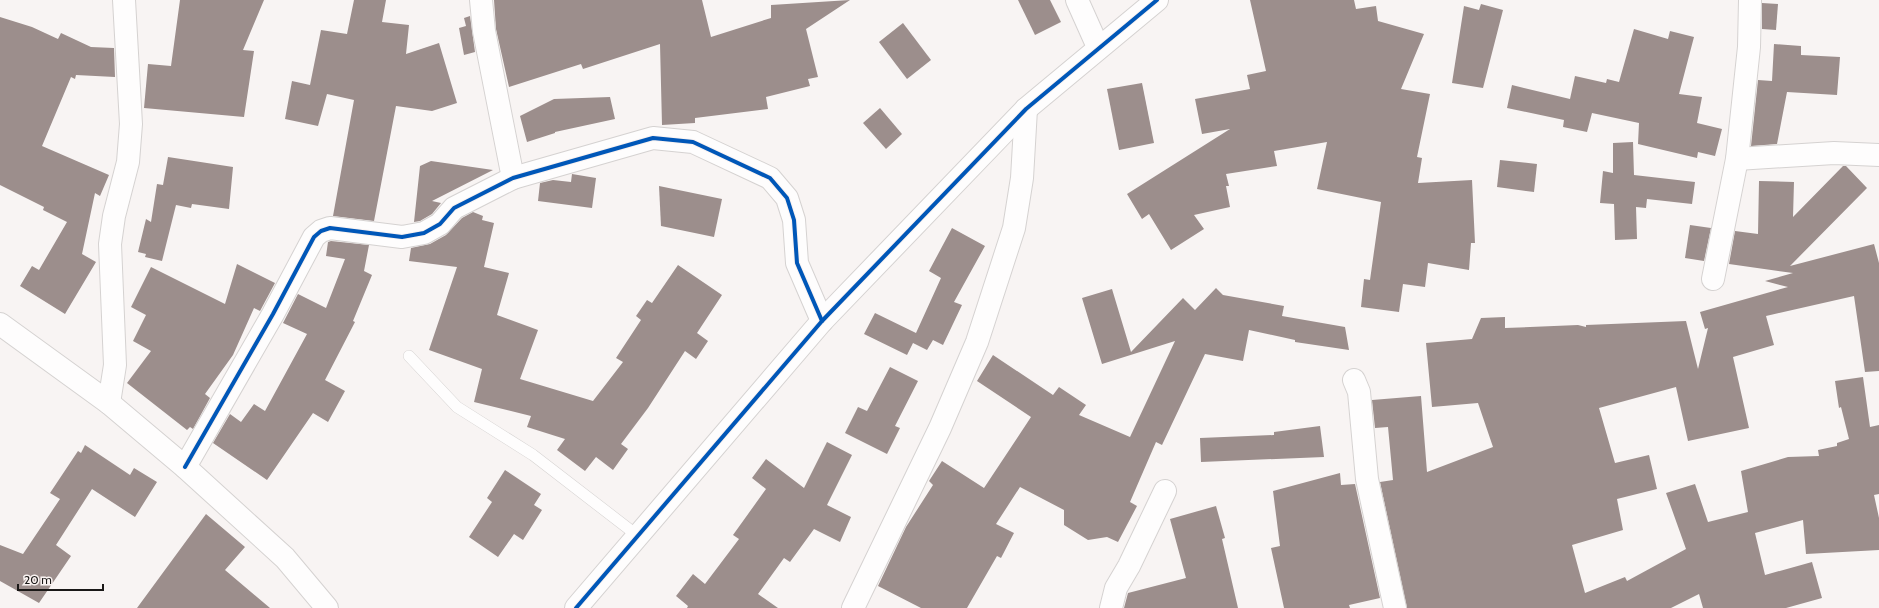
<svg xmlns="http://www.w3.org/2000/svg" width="1879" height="608" font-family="Cabin,sans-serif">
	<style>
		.building { fill: #9c8e8c }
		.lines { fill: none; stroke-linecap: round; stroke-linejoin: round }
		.lane-casing { stroke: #d5d2d1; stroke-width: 12 }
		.street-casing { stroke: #d5d2d1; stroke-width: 24 }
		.lane { stroke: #fefdfd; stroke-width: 11 }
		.street { stroke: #fefdfd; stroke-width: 22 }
		.cycleway-casing { stroke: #faf3f1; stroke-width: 6 }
		.cycleway { stroke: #0057b8; stroke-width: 4 }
	</style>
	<rect width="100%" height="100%" fill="#f8f4f3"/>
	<g class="building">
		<polygon points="180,0 264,0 243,50 254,51 244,117 144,108 148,64 171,66"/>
		<polygon points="354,0 386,0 382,22 409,25 406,54 439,43 457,103 432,111 396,106 374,221 333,216 354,100 327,94 318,126 285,119 292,81 310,85 321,30 347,34"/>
		<polygon points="494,0 702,0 711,37 771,18 771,5 850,0 806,29 818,77 808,79 810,86 766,97 768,109 695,118 695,123 662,125 660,44 583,69 581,64 509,87 496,29"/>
		<polygon points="1018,0 1050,0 1061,22 1035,35"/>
		<polygon points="1250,0 1354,0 1356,9 1376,6 1378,21 1424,34 1401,89 1430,94 1417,157 1422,158 1418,183 1472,180 1475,243 1471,243 1469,270 1428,263 1425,287 1403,284 1399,312 1361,307 1364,279 1370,280 1381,202 1317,189 1327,142 1274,151 1277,166 1226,174 1229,186 1226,186 1230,207 1194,215 1204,229 1171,250 1149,214 1142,219 1127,194 1230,129 1202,134 1195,99 1250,89 1247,75 1266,71"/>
		<polygon points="1762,3 1778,4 1776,30 1762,29"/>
		<polygon points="1481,4 1503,10 1483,88 1452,83 1464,6 1479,10"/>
		<polygon points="470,16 475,52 464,55 459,28 466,26 464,18"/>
		<polygon points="0,17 32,27 58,39 61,33 91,47 114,48 115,77 76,75 75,79 71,77 42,146 109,175 100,196 95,193 82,254 96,262 65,314 20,286 32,266 39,270 67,222 43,210 44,207 0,185"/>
		<polygon points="903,23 931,60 907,79 879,42"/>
		<polygon points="1634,29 1668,39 1670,31 1694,37 1679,94 1702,97 1697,123 1722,129 1715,156 1698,152 1697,158 1638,144 1639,123 1592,113 1587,132 1563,127 1564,120 1507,108 1512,85 1570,99 1575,76 1606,83 1607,79 1619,82"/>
		<polygon points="1774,44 1801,46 1801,55 1840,57 1837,95 1787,92 1777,144 1751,146 1758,80 1772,81"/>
		<polygon points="1142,83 1154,143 1119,150 1107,89"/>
		<polygon points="610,97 615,119 555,132 555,133 527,142 520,116 554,99"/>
		<polygon points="880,108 902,134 886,149 863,123"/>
		<polygon points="1633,142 1634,175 1695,182 1692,204 1647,199 1646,208 1636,207 1637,239 1615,240 1614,204 1600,203 1603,171 1613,173 1613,143"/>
		<polygon points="168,157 233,167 229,209 192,204 191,208 176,205 162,261 145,257 146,254 138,252 146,219 151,222 157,184 163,185"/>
		<polygon points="1500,160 1537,164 1534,192 1497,187"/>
		<polygon points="431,161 493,170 432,201 441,203 432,214 420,221 414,222 420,166"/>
		<polygon points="1843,166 1846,166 1867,188 1790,266 1874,244 1879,263 1879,371 1865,372 1854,296 1766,316 1774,345 1733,357 1749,428 1688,441 1676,387 1599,408 1615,463 1649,455 1657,489 1617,499 1623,530 1572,545 1585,593 1625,577 1627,581 1686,549 1666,493 1695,484 1708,522 1748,512 1741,471 1788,457 1819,456 1818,450 1837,446 1837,443 1849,439 1841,407 1839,408 1835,381 1863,377 1870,427 1879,425 1879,494 1874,495 1879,518 1879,550 1806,554 1803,520 1755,533 1765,575 1812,562 1822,598 1786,608 1703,608 1699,594 1671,608 1407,608 1380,482 1393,480 1388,427 1375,428 1372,400 1421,396 1427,472 1493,447 1478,403 1432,407 1426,343 1472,339 1481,318 1505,317 1505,328 1578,325 1586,327 1586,325 1686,321 1698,369 1708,328 1705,329 1700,312 1788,287 1765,281 1793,273 1729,264 1735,231 1758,234 1759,181 1794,182 1793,217"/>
		<polygon points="572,174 596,178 592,208 538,201 540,183 553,180 571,182"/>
		<polygon points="659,186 722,199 714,237 661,226"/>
		<polygon points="473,212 483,216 482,220 494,223 484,267 509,273 497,315 538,330 520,379 593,401 623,362 616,358 641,320 636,316 647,300 652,303 678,265 722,295 697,333 708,341 696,359 685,351 648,408 621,444 628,449 613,470 596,457 585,471 557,450 565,439 527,427 531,416 474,402 482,369 429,350 457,267 409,261 411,248 430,244 446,235 462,218"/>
		<polygon points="1690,225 1711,228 1704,261 1685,258"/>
		<polygon points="952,228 985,246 954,302 962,305 943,345 933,340 927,350 913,343 907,355 864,334 875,313 916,333 941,278 929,271"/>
		<polygon points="331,241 369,245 364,271 372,275 353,321 355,322 325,380 345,391 328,422 313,413 267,480 213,443 230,414 241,422 254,404 265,411 307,334 283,323 298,294 326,308 345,259 326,256 328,242"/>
		<polygon points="237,264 275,283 260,311 254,308 233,355 205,394 210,398 193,429 190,427 187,430 127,383 151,351 133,341 146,315 131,307 151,267 225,304"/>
		<polygon points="1216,288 1223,295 1284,306 1282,316 1345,327 1349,350 1295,342 1295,340 1249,330 1243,361 1205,354 1162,445 1156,442 1130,502 1137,506 1118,542 1107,537 1088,540 1064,525 1064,510 1020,487 996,524 1014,533 1001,558 997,556 967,608 921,608 878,586 906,527 933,485 929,481 942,461 984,488 1031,417 977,381 993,355 1053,395 1059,387 1086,405 1079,415 1130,437 1175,341 1102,364 1082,298 1112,289 1131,352 1183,298 1195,310"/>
		<polygon points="890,367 918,381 895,426 900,428 887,454 845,433 858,407 867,411"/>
		<polygon points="1320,426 1324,457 1201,462 1200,438 1274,435 1274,432"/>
		<polygon points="827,442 852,455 827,505 851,517 840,542 814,529 790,562 784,558 758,594 778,608 687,608 688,606 676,596 693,574 705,584 739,539 733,535 766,489 752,478 766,459 804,488"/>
		<polygon points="85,445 130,475 134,468 157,482 135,517 92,489 56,545 71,556 39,603 0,581 0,545 23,554 60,499 50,493 78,451 81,453"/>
		<polygon points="505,470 541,494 534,505 542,510 523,540 514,534 498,557 469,537 492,502 487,498"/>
		<polygon points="1340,473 1341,485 1355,484 1380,598 1349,605 1350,608 1284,608 1271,548 1280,546 1273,491"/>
		<polygon points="1216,506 1225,538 1222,539 1238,608 1124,608 1128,593 1186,578 1170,519"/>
		<polygon points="206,514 245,547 225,570 270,608 137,608"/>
	</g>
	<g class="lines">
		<defs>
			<polyline id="lane" points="409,356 457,407 533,455 638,536"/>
			<g id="street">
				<polyline points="481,0 484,31 513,178"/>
				<polyline points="1077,0 1098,47"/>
				<polyline points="1737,159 1834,153 1879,155"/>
				<polyline points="1713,279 1737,159 1749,47 1750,0"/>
				<polyline points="0,324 109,403 185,467 285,558 327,608"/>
				<polyline points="1354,380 1359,392 1367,479 1395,608"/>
				<polyline points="109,403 115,365 110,244 114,216 128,162 131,124 124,0"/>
				<polyline points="185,467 273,314 314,237 321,231 330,228 402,237 424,233 440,224 454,208 513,178 653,138 693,142 770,178 787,198 794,220 797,263 822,321"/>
				<polyline points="576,608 822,321 1026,109 1157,0"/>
				<polyline points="853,608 940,428 977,342 1014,228 1022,178 1026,109"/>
				<polyline points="1111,608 1116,588 1129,566 1165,491"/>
			</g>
		</defs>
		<use href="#lane" class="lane-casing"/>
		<use href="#street" class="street-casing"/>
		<use href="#lane" class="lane"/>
		<use href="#street" class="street"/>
		<defs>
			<g id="cycleway">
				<polyline points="185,467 273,314 314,237 321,231 330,228 402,237 424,233 440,224 454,208 513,178 653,138 693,142 770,178 787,198 794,220 797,263 822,321"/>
				<polyline points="576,608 822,321 1026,109 1157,0"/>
			</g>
		</defs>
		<use href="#cycleway" class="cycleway-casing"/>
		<use href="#cycleway" class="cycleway"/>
	</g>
	<path d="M18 584v6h85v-6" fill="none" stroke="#1a1817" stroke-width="2"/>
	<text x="24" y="584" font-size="12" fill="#1a1817" stroke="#faf3f1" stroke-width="3" paint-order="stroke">20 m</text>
</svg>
